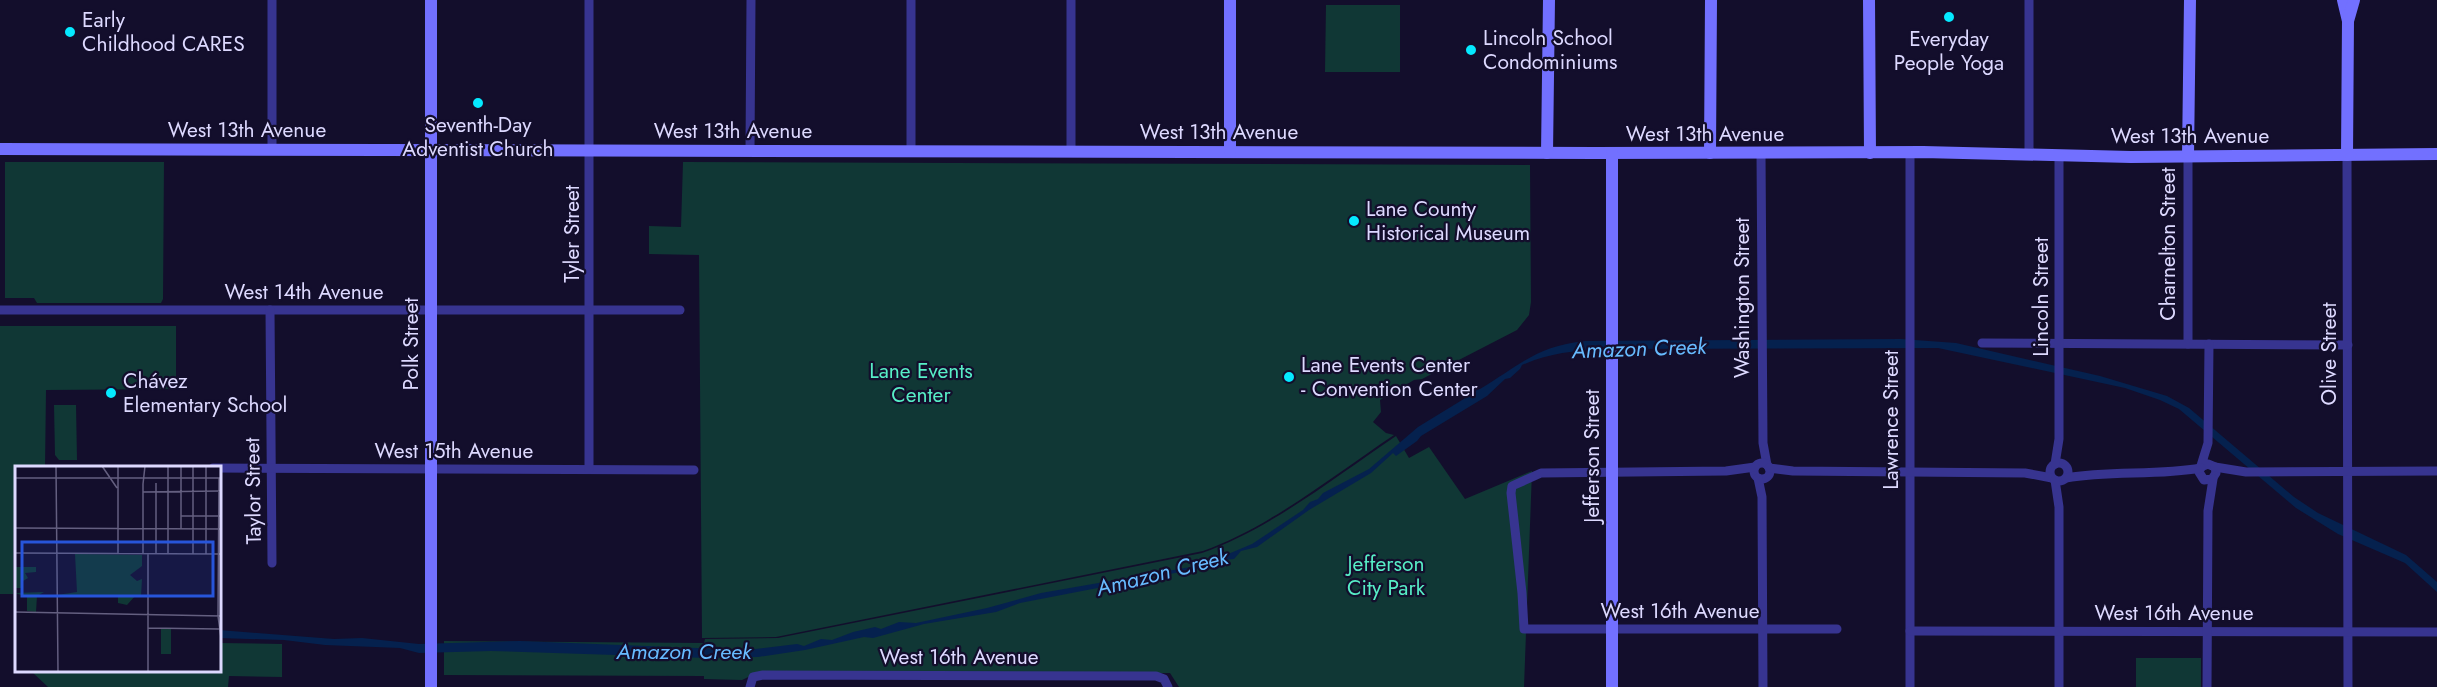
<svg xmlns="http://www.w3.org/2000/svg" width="2437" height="687" font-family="Jost,sans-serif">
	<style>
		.green { fill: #103735 }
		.water { fill: #05214e }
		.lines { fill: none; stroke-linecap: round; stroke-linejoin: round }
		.street { stroke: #373490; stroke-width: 9 }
		.secondary { stroke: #7270ff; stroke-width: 12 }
		.poi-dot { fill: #05e9ff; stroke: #130e2c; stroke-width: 2 }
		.labels { text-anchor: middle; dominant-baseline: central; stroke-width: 4.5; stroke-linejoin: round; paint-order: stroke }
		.poi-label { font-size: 21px; fill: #ddd9ff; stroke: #130e2c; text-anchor: start }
		.street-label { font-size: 21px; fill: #ddd9ff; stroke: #130e2c }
		.park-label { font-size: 21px; fill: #57edc6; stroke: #130e2c }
		.water-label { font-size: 22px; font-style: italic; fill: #67bbff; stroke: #130e2c }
		.inset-road { fill: none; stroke: #645f80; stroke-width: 1.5 }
		.view { fill: #2755da; fill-opacity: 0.15; stroke: #2755da; stroke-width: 3 }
		.inset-edge { fill: none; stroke: #ddd9ff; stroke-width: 3 }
	</style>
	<rect width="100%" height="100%" fill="#130e2c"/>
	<g class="green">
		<polygon points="1326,5 1400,5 1400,72 1325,72"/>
		<polygon points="5,162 164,162 163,299 161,303 37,303 34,298 5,298"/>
		<path d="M683,162l847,3 1,137 -2,13 -12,15 -95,49 -8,1 -34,20 1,12 -8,10 13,11 8,2c-60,40 -122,91 -191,116l-427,86 -74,1 -3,-383 -50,-1v-28l32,1z"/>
		<polygon points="0,326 176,326 176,389 46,390 45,468 16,468 16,479 14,480 16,480 16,496 14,497 13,594 0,594"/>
		<polygon points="54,405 76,405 77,460 59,460 55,455"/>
		<path d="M1396,436l13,22 20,-11 36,52 67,-28 -8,216h-345l-9,-14 -411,-1 -17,8 -38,-1v-3l-260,-1v-34l260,2 1,-4 73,-1 424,-85c70,-25 133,-76 194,-117z"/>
		<polygon points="219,643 282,644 282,677 229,676 228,687 48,687 31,671 219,670"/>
		<rect x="2136" y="658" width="65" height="29"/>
	</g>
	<path class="water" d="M1901,339l55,4 144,33 67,20 22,12 105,89 24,16 88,42 31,27v10l-32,-29 -67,-29 -42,-26 -117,-99 -19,-9 -35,-12 -187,-40 -335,1c-31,2 -53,4 -81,16l-2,4 -10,9 -5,1 -18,17 -66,40 -4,5 -21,15 -3,-3 -22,20 -62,37 -52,37 -16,4 -7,8 -11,1 -3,3 -4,-1 -10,5 -186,36 -24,9 -72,12 -51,14 -9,-1 -59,13 -47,7 -50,1 -217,-7 -72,2 -19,-5 -75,-3 -41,-5 -65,-2v-8l115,9 28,-1 57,6 101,-3 227,9 50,-6 7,2 17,-7 11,1 21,-8 22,-5 6,2 18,-7 17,1 71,-15 54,-15 161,-28 50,-21 51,-34 7,-8 8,-3 5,-6 46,-24 49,-42 49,-30 4,-5 9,-3c39,-23 56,-43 105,-48z"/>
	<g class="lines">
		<g class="street">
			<polyline points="1071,0 1071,151"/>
			<polyline points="2029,0 2029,154"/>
			<polyline points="272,150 272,0"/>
			<polyline points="750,150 751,0"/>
			<polyline points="911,151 911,0"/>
			<polyline points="1910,152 1910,687"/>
			<polyline points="1761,153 1763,443 1767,465"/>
			<polyline points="2347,155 2348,687"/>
			<polyline points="2188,156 2188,344"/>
			<polyline points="0,310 680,310"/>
			<polyline points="270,310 272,563"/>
			<polyline points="1982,343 2348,345"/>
			<circle cx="1762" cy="471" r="8"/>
			<circle cx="2059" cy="472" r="9"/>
			<polyline points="2055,464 2059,439 2059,155"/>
			<polyline points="2203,466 2208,464 2215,467 2216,473 2212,479 2204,480 2199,472 2208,443 2209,344"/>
			<polyline points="1755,467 1726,471 1541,473 1512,486 1511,493 1522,593 1524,629 1837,629"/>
			<polyline points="2215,467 2246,472 2437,471"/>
			<polyline points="213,468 694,470"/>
			<polyline points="1769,468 1793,471 2025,473 2052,478"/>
			<polyline points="589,469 589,0"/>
			<polyline points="1758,478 1762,497 1763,687"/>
			<path d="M2066,478c44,-8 90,-2 135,-10"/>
			<polyline points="2055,480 2059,507 2059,687"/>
			<polyline points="1910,631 2437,632"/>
			<polyline points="750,687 753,677 763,675 1156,676 1164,679 1168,687"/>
			<polyline points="2207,687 2208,511 2213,479"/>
		</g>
		<g class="secondary">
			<polyline points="1869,0 1870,153"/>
			<polyline points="2343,0 2348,21 2347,155"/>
			<polyline points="2348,21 2354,0"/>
			<polyline points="0,149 1595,153 1923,152 2131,157 2437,154"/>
			<polyline points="1230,152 1230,0"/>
			<polyline points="1547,153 1549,0"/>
			<polyline points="1710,153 1711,0"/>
			<polyline points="2188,156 2190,0"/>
			<polyline points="431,687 431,0"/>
			<polyline points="1612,687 1612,153"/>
		</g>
	</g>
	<g class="poi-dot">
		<circle cx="1949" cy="17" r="6"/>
		<circle cx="70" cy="32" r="6"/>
		<circle cx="1471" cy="50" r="6"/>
		<circle cx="478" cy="103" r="6"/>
		<circle cx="1354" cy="221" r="6"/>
		<circle cx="1289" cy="377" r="6"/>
		<circle cx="111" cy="393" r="6"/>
	</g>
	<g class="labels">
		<g class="poi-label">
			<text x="82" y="20">Early<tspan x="82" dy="24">Childhood CARES</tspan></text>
			<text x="1483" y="38">Lincoln School<tspan x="1483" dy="24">Condominiums</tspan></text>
			<text x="1949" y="39" text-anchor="middle">Everyday<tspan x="1949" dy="24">People Yoga</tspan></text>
			<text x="478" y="125" text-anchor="middle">Seventh-Day<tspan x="478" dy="24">Adventist Church</tspan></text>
			<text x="1366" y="209">Lane County<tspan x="1366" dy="24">Historical Museum</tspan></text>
			<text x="1301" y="365">Lane Events Center<tspan x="1301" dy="24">- Convention Center</tspan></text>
			<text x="123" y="381">Chávez<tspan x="123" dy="24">Elementary School</tspan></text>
		</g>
		<g class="street-label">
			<text x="247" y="130">West 13th Avenue</text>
			<text x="733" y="131">West 13th Avenue</text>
			<text x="1219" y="132">West 13th Avenue</text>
			<text x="1705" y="134">West 13th Avenue</text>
			<text x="2190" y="136">West 13th Avenue</text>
			<text transform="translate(572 234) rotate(-90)">Tyler Street</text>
			<text transform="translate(2168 244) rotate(-90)">Charnelton Street</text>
			<text x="304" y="292">West 14th Avenue</text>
			<text transform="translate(2041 297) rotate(-90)">Lincoln Street</text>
			<text transform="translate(1742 298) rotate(-90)">Washington Street</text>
			<text transform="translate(411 344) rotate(-90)">Polk Street</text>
			<text transform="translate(2329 354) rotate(-90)">Olive Street</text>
			<text transform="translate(1891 420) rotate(-90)">Lawrence Street</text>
			<text x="454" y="451">West 15th Avenue</text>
			<text transform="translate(1592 456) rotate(-90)">Jefferson Street</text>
			<text transform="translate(253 491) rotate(-91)">Taylor Street</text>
			<text x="1680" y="611">West 16th Avenue</text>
			<text x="2174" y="613">West 16th Avenue</text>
			<text x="959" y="657">West 16th Avenue</text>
		</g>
		<g class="park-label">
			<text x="921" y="371">Lane Events<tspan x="921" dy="24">Center</tspan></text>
			<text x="1386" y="564">Jefferson<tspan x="1386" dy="24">City Park</tspan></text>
		</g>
		<g class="water-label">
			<text transform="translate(1639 348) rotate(-2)">Amazon Creek</text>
			<text transform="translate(1162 572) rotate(-14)">Amazon Creek</text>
			<text x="684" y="651">Amazon Creek</text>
		</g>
	</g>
	<g transform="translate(15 466)">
		<rect width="206" height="206" fill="#130e2c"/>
		<path d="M60,88l67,1v11l-12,9 7,6 5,-2 -1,17h-6l-8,9 -9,-2v-7l-5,-1h-56l20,-3zM0,101h21v5l-11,1 3,5 -5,3v7h-8zM29,126l-7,4 -1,16 -9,-1v-14l-12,-4zM146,163h10v25h-10z" fill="#103735"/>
		<path class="inset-road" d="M41,0l2,205M87,0l15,22M153,0v88M0,12h206M141,17v71M128,18l2,-18M128,26l77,-1M166,50h39M0,62l206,1M166,63v-63M0,87l206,1M103,88v-88M128,88v-70M133,88v117M178,88v-88M191,88v-88M0,146l206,4M203,150l1,-138M203,150l3,22M133,162l71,1"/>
		<path class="view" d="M7,76h191v54h-191z"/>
		<rect width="206" height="206" class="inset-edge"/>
	</g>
</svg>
